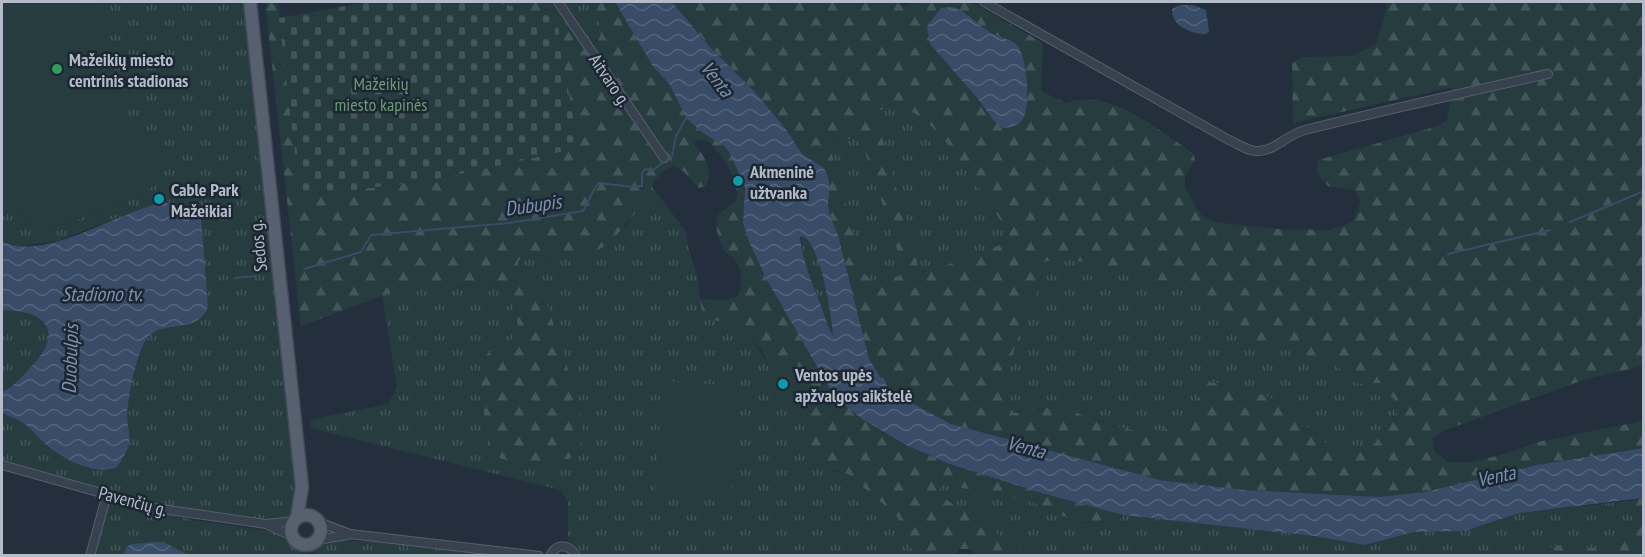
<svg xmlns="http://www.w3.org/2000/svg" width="1645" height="557" font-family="'PT Sans Narrow',sans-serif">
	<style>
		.grass { fill: url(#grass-tufts) }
		.forest { fill: url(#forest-firs); fill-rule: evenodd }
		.cemetery { fill: url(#cemetery-stones) }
		.pitch { fill: #263c3f }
		.water { fill: url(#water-waves); fill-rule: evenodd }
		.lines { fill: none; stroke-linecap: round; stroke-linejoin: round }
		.stream { stroke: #394c67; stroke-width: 2 }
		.minor-casing { stroke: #565f6c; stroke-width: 10 }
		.primary-casing { stroke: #414a57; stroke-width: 15 }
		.minor { stroke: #38414e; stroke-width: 8 }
		.primary { stroke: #56606e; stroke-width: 12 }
		.leisure-dot { fill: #2e9e5b; stroke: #1d2633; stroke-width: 2 }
		.culture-dot { fill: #0f9aa8; stroke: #1d2633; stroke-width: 2 }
		.labels { text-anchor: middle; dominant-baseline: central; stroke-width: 5; stroke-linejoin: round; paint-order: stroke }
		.poi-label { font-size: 18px; font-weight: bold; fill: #b4bcc9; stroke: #1d2633; text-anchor: start }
		.street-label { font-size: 18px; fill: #b4bcc9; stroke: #1d2633 }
		.park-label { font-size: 18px; fill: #6b9a76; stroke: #1d2633 }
		.water-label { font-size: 20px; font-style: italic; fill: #7c92b1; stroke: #1d2633 }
	</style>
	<defs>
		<pattern id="grass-tufts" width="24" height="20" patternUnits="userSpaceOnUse" patternTransform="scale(1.5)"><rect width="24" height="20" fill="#263c3f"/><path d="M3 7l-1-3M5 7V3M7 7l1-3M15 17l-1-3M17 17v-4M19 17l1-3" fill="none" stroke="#435659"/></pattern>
		<pattern id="forest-firs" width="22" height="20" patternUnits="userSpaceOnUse" patternTransform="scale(1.5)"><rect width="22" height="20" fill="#263c3f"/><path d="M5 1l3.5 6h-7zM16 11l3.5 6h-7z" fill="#435659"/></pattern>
		<pattern id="cemetery-stones" width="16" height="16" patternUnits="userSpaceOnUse" patternTransform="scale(1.5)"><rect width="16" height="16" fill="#263c3f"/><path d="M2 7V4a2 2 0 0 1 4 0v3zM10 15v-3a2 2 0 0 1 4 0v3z" fill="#435659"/></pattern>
		<pattern id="water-waves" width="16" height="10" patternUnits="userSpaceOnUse" patternTransform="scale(1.5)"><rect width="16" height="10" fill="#394c67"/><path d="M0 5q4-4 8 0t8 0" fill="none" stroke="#53647b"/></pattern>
	</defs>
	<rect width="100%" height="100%" fill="#242f3e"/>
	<g class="grass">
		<path d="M86,2h159l53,499 -5,15 -18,4 -123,-17 -150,-43v-48l2,3 16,5 67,48 11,2 18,-2c4,-7 11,-16 13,-25 2,-6 -2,-16 -2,-23 -1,-18 11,-78 26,-88 9,-6 22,-5 32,-6l6,-118 -19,-5 -12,1 -21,5 -82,32 -37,5 -18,-5v-44l4,9 33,20 23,-1 82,-31 7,-62 -16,3 -6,-5 -31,-122h-9z"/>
		<path d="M551,2h40c8,20 22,40 -10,44l-3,-2z"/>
		<path d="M884,108c9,1 20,0 28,4 33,16 75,88 96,120l1,5 -3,6 -78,30 -10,-6 -42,-152 1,-3z"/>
		<polygon points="854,138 859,140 864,148 903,267 903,273 899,276 873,282 865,274 831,151 832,145 841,140"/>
		<path d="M651,185l35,47 2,15 10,31 4,36 5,5 22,4 11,5 10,9 21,32 15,9 12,26 12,13 3,14 -5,9 24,31 16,3 48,41 19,40h-333l-14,-16v-38l-8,-11 -249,-62 -1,-8 78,-16 9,-17 -15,-93c10,-3 22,-9 32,-10 16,-2 32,6 48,3 9,-3 17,-6 27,-7 21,16 26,22 29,48l-6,11 -30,24 -3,13 9,68 4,9 8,6 46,-158 -28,-27v-12l6,-7c11,-1 21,2 32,2 11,-1 38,-5 46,-10 21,-12 39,-40 49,-62z"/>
		<path d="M802,236c20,4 29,83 31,102 -8,-16 -36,-88 -31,-102z"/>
		<path d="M1065,259l31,5 83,21 17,10 27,32 20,11 91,25 17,18 10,3 19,-1 18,21 -1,16 -14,9 -7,13 -9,8 -19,1 -21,-7 -18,-15 -61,-40 -39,-7c-15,13 -10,27 -25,38 -31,23 -69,6 -102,-5 -7,-3 -15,-7 -22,-8 -16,-1 -31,6 -46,6l-7,-11v-15l16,-83 13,-8 -1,-24 7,-10z"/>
		<path d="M2,310c52,0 60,25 25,62 -8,8 -15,15 -25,20z"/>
		<path d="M942,484l91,18 43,20 13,1 30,-3 4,-5 191,21 51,9 49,-13 51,-1 54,-18 110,-12c2,6 4,13 4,19 2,20 -21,27 -37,28 -7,0 -13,-2 -19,-2 -13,0 -32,3 -42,9l-507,1 -3,-6 -28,-16 -16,-23c-17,-3 -32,-5 -43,-20z"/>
		<path d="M115,501l77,19 86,12c11,5 21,12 24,23l-208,1 15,-52z"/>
		<polygon points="332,540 381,542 491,555 316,556 316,549 320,542"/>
	</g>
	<g class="forest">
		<path d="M265,2h13l22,195 137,-18 141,-31 -22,-133 -65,-13h60l30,44 13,-1c14,-12 2,-30 -3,-43h24l37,63 18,20 16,33 17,15 19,11 7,8 16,35 -2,36 7,21 18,38 66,114 28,23 43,26 42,18 91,29 85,23 -9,8 -38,-1 -43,-20 -91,-18 -4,7c11,15 26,17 43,20l16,23 28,16 3,5h-51l-7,-6h-11l-2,6h-42l-19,-40 -48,-41 -21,-6 -18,-20 -1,-8 5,-9 -3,-14 -12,-13 -12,-26 -15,-9 -10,-19 -11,-13 -10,-9 -11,-5 -22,-4 -5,-5 -2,-15 28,1 10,-4c5,-10 4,-25 -2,-35 -2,-5 -8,-6 -12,-10 -5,-13 -15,-33 1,-42 6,-4 11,-5 12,-13 3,-12 -17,-45 -27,-53 -4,-3 -8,-2 -13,-3l-3,4c11,13 20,25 12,42l-7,2 -16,-17 -10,-5c-22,10 -19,21 -31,38 -3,6 -8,10 -12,15 -15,19 -24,32 -51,37 -18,4 -37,-3 -55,-1l-6,7 1,12 27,27 34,105 3,23 -1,16 -13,14c-17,1 -65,8 -77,-6 -1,0 -4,-8 -4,-9l-9,-68 3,-13 6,-10 24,-14 6,-11c-3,-26 -8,-32 -28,-48 -15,1 -28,8 -43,8 -12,-1 -23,-4 -34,-4l-112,42z"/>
		<path d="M672,2h226l2,3 5,1 11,-4h55l72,41 -2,48 25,12c43,-16 92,27 127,50l2,7 -10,16v12l16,27 13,7 62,7 54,1 22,-8 9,-20 -6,-12 -27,-4 -12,-14 2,-12 120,-34 9,-6 6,-33 -160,36 -1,-61 12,-5 49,-1 23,-12 10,-33 1,-9h256v364l-57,13 -143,52 -10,7 1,13 14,11h23l34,-8 32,-12 106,-21v27l-106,17 -112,27 -47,5 -134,-7 -84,-10 -209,-56 -52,-28 -15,-13 -15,-24 -31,-124 -9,-22 -1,-9 2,-17 -6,-19 -22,-14 -17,-26 -31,-37 -45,-45zM965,12l22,19 29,13 5,10 6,36 -4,28 -29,3 -16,-22 -48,-55zM884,109c9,0 20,-1 28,3 33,16 75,88 96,120l1,5 -3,6 -78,29 -5,-1 -5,-5 -42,-151 1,-4zM854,138l5,2 5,8 39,119v6l-4,3 -26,6 -8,-8 -34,-123 1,-6 8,-5zM1065,259l31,5 83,21 17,10 27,32 20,11 91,25 17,18 10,3 19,-1 18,21 -1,16 -14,9 -7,13 -9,8 -19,1 -21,-7 -18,-15 -21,-24 -40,-16 -39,-7c-15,13 -10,27 -25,38 -31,23 -69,6 -102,-5 -7,-3 -15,-7 -22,-8 -16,-1 -30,6 -46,6l-7,-12v-14l16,-83 13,-8 4,-12 -5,-12 7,-10z"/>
		<path d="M1643,498v57l-108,1c8,-6 17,-10 26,-11 11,-2 21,3 32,3 16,0 37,-6 40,-24 1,-7 -2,-16 -4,-23z"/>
	</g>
	<polygon class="cemetery" points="368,2 491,2 556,15 578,148 437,179 300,197 279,18"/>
	<g class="pitch">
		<polygon points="2,2 86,2 89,8 98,8 129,129 135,135 150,132 160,168 156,183 144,194 62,225 39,226 6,206 2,197"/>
		<polygon points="663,381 739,386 731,497 655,492"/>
	</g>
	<g class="water">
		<path d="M615,2h57l37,44 45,45 31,37 17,26 22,14 3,6 3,13 -2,17 1,9 9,22 31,124 15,24 15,13 52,28 209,56 84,10 134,7 47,-5 112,-27 106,-17v50l-124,15 -54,18 -51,1 -49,13 -51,-9 -191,-21 -85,-23 -91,-29 -41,-18 -44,-26 -28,-23 -66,-114 -18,-38 -7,-21 2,-36 -16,-35 -7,-8 -19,-11 -17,-15 -16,-33 -18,-20zM802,236c18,4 30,82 31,100 -6,-10 -8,-20 -12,-30 -9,-22 -18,-45 -21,-68z"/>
		<path d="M1181,5h12l13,5 3,21 -3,3c-15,0 -35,-8 -34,-25z"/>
		<path d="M953,7c17,6 24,18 38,26 7,4 21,6 26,12 10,12 14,60 6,74 -5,7 -12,9 -20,9l-9,-7 -16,-22 -48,-55 -3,-18 14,-18z"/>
		<path d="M160,203c13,0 32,2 41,13l7,91c-12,30 -47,10 -62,33 -10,15 -18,57 -19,76 0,9 4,19 2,28 -2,8 -8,17 -13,24 -21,6 -44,-5 -62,-17 -11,-8 -20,-20 -32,-29 -6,-5 -15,-4 -20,-10v-20c11,-5 19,-14 28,-24 35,-36 17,-58 -28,-58v-69c5,2 12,5 17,5 41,5 100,-33 141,-43z"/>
		<polygon points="157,542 164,542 188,555 124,555 126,547 132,544"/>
	</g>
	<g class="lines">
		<g class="stream">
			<polyline points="1570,222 1644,191"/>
			<polyline points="1448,254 1550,230"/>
			<path d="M304,269l57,-17 10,-17 138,-12 74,-12c7,-10 7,-18 16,-28l35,4 8,-1v-13l3,-4 8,1 19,-14 4,-20 10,-18"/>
			<polyline points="235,278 256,276"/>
		</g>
		<defs>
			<g id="minor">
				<polyline points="558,2 664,158"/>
				<path d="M984,2l245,138c9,4 20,12 30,11 17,-1 29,-17 46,-21 80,-20 162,-38 243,-56"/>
				<polyline points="2,465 155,508 266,524 294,521"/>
				<polyline points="319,522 350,534 539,556"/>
				<polyline points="268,525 292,536"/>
				<polyline points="317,540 348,535"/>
				<polyline points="90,556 107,494"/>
				<path d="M550,556c6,-13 19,-13 26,0"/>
			</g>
			<g id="primary">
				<polyline points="250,2 302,487 297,517"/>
				<circle cx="306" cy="530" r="15"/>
			</g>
		</defs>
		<use href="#minor" class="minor-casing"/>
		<use href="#primary" class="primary-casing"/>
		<use href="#minor" class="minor"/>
		<use href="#primary" class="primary"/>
	</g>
	<circle class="leisure-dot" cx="57" cy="69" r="6"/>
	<g class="culture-dot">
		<circle cx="738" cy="181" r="6"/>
		<circle cx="159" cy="199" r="6"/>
		<circle cx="783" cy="384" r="6"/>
	</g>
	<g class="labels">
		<g class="poi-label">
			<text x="69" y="59">Mažeikių miesto<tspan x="69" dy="21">centrinis stadionas</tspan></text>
			<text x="750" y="171">Akmeninė<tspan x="750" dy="21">užtvanka</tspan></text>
			<text x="171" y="189">Cable Park<tspan x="171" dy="21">Mažeikiai</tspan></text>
			<text x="795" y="374">Ventos upės<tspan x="795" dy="21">apžvalgos aikštelė</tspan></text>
		</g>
		<g class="street-label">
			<text transform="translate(610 80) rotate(56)">Aitvaro g.</text>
			<text transform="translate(258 246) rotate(-96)">Sedos g.</text>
			<text transform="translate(133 501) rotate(15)">Pavenčių g.</text>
		</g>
		<g class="park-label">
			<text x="381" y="83">Mažeikių<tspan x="381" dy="21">miesto kapinės</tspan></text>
		</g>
		<g class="water-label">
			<text transform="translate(717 79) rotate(52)">Venta</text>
			<text transform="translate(533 205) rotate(-8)">Dubupis</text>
			<text x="102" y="294">Stadiono tv.</text>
			<text transform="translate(70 359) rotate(-88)">Duobulpis</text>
			<text transform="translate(1026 447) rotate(15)">Venta</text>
			<text transform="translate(1496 476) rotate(-12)">Venta</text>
		</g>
	</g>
	<rect width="1645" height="557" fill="none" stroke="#b4bcc9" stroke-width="6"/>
</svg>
